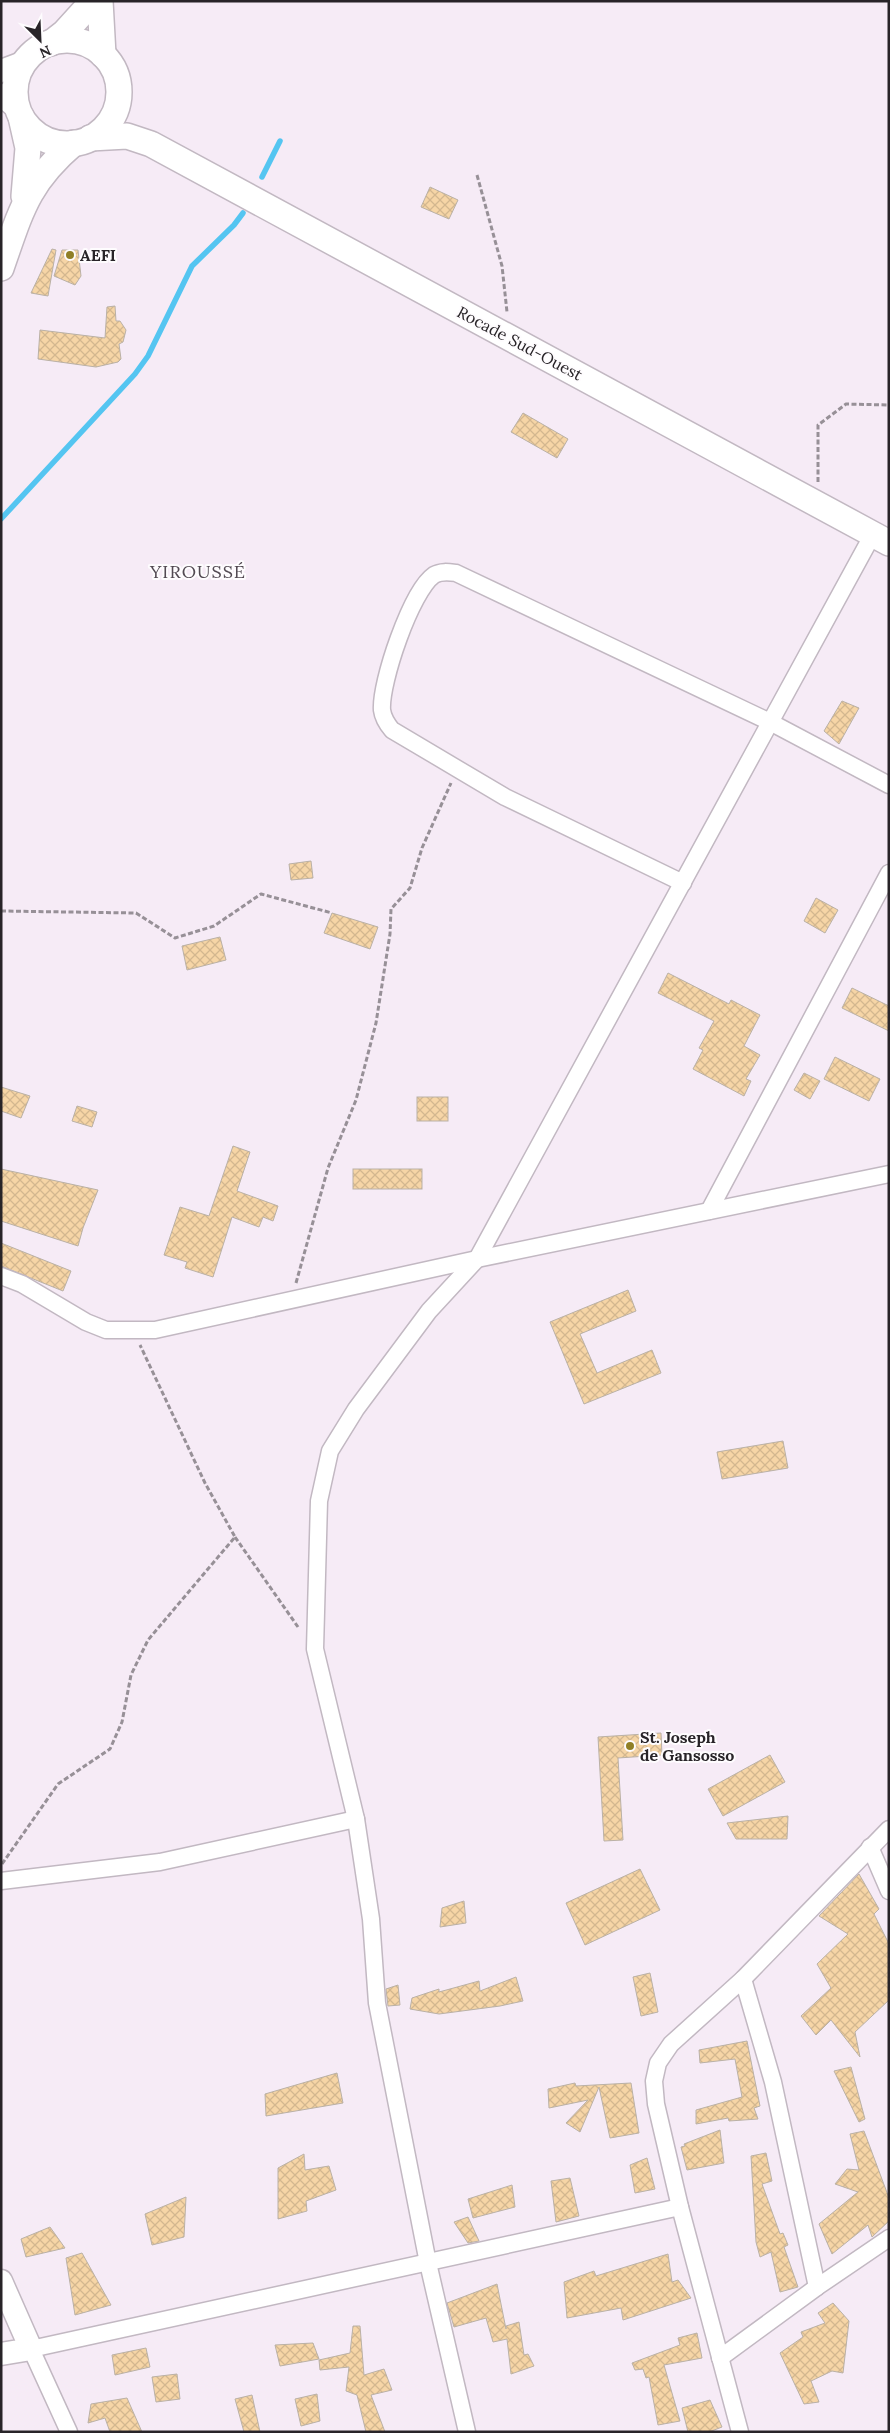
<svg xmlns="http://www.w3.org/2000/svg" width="890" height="2433" font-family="Lora,serif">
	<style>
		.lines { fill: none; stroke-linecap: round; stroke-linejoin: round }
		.stream { stroke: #54c5f1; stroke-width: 5.5 }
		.building { fill: url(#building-cross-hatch); stroke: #bab1a6 }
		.street-casing { stroke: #c2b8c2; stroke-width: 19 }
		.secondary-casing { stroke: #c2b8c2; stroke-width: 25 }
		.primary-casing { stroke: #c2b8c2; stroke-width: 28 }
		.path { stroke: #979097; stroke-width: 3; stroke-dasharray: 5 2.5; stroke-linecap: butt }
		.street { stroke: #fff; stroke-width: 16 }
		.secondary { stroke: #fff; stroke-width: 22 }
		.primary { stroke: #fff; stroke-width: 25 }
		.poi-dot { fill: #907f26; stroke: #fefcfe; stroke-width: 2 }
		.labels { text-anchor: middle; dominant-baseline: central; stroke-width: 4; stroke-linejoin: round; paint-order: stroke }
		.poi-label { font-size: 16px; font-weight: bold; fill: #282428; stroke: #fefcfe; text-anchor: start }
		.street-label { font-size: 16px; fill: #282428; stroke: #fefcfe }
		.neighbourhood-label { font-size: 18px; letter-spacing: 1px; fill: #524952; stroke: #fefcfe }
	</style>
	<defs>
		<pattern id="building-cross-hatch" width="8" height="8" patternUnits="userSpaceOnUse" patternTransform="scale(1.25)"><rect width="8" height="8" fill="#f6d5a6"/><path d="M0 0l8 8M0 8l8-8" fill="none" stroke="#d3b78f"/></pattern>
	</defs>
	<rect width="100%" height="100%" fill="#f6ebf6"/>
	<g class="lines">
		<g class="stream">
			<polyline points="262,177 280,141"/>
			<polyline points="1,519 135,374 148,356 192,266 234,225 243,213"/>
		</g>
	</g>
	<g class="building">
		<polygon points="430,187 458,200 449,219 421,207"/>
		<polygon points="52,249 56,250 48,296 31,293"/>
		<polygon points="62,250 78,250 81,276 75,285 54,276"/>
		<polygon points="115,306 116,321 120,321 126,330 123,342 119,344 121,359 118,362 96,367 38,359 40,330 105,338 107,307"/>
		<polygon points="523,413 568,439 557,458 511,432"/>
		<polygon points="842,701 859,708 839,744 824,731"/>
		<polygon points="311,861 313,878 291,880 289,864"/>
		<polygon points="816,898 838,910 825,933 804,921"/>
		<polygon points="332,913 378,927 370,949 324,933"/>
		<polygon points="220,937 226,960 187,970 182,946"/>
		<polygon points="668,973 729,1004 731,1000 760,1015 744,1046 760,1055 746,1079 751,1081 744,1096 693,1069 703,1050 699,1048 714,1021 658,993"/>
		<polygon points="852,988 889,1006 889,1031 842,1008"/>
		<polygon points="835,1057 880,1079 869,1101 824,1079"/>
		<polygon points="804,1073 820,1081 810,1099 794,1090"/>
		<polygon points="1,1087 30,1096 21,1118 1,1111"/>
		<rect x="417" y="1097" width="31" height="24"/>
		<polygon points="77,1106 97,1112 92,1127 72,1121"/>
		<polygon points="233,1146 250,1152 237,1191 278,1206 273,1221 263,1217 259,1227 232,1217 213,1277 185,1268 187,1262 164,1255 180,1207 209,1216"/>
		<polygon points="1,1169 98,1190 83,1228 78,1246 1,1221"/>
		<rect x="353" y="1169" width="69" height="20"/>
		<polygon points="1,1243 71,1271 63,1291 1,1266"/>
		<polygon points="628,1290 636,1311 580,1334 597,1373 652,1350 661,1373 584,1404 550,1322"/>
		<polygon points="783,1441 788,1468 722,1479 717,1452"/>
		<polygon points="661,1733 662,1755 618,1758 623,1840 604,1841 598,1737"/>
		<polygon points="770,1755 785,1782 723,1816 708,1789"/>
		<polygon points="788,1816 787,1839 736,1839 727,1823"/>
		<polygon points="640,1869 660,1910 585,1945 566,1903"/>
		<polygon points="859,1874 879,1909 874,1914 889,1944 889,2000 855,2032 860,2057 831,2020 816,2035 801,2016 831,1988 817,1964 848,1934 819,1916"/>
		<polygon points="464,1901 466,1923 440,1927 442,1908"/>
		<polygon points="650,1973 658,2012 641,2016 633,1977"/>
		<polygon points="516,1977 523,2001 500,2006 439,2014 410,2009 412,1998 439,1989 439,1992 479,1981 480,1991"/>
		<polygon points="398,1985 400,2005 388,2006 386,1989"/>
		<polygon points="747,2041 760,2106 754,2108 758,2119 729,2121 728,2118 696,2124 696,2110 742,2097 735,2059 700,2063 699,2050"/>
		<polygon points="851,2067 865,2119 859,2122 834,2071"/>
		<polygon points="337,2073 343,2103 266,2116 265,2094"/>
		<polygon points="575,2083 576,2086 631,2083 639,2133 610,2138 599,2087 580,2132 566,2123 588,2100 549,2108 548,2089"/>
		<polygon points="720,2130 724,2163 687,2170 681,2147 685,2146 684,2144"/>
		<polygon points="864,2131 889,2198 889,2221 872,2237 868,2225 832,2254 819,2224 858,2192 835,2184 847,2169 859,2170 850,2134"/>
		<polygon points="766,2153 772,2181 762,2184 780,2234 783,2233 788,2245 784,2247 798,2287 780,2292 771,2252 760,2257 756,2242 751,2156"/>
		<polygon points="304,2154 305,2170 329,2166 336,2190 306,2201 307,2211 278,2219 278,2168"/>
		<polygon points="647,2158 655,2189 635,2193 630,2165"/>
		<polygon points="570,2178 579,2216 556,2222 551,2181"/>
		<polygon points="512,2185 515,2207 473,2218 468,2199"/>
		<polygon points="186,2197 184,2237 152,2245 145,2214"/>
		<polygon points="468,2217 479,2241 468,2243 454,2222"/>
		<polygon points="50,2227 65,2248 26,2257 21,2239"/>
		<polygon points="82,2253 111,2305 75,2315 66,2258"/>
		<polygon points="668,2254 672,2282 678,2280 691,2298 623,2320 621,2308 567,2318 564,2282 594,2271 596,2276"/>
		<polygon points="497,2284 506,2329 506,2326 519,2322 524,2355 528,2354 534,2366 511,2374 507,2339 493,2342 486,2318 454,2327 447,2303"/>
		<polygon points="833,2303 849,2321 843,2373 832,2371 811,2381 819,2402 804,2404 780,2353 803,2337 801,2332 825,2323 818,2313"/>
		<polygon points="353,2326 360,2326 364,2375 384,2369 392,2390 371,2395 385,2432 366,2432 357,2395 346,2391 349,2367 320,2370 319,2360 350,2353"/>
		<polygon points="697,2333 702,2358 664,2365 680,2421 658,2425 649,2377 646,2378 643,2369 635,2370 632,2363 680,2345 678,2338"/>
		<polygon points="313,2343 319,2359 280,2366 275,2345"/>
		<polygon points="146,2348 150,2367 115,2375 112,2355"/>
		<polygon points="177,2374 180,2399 156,2402 152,2377"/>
		<polygon points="317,2394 320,2421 301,2426 295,2399"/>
		<polygon points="252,2395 260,2432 244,2432 235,2399"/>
		<polygon points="127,2398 142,2432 110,2432 105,2418 88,2423 91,2404"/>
		<polygon points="710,2400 722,2427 709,2432 688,2432 682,2408"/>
	</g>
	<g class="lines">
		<defs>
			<g id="street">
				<path d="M683,883l-178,-86 -113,-67c-5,-6 -9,-12 -10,-20 -2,-27 29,-119 52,-135 7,-4 14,-3 22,-2l314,149 119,63"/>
				<polyline points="709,1211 889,873"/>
				<polyline points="1,1276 22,1284 86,1322 106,1330 155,1330 477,1259 889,1174"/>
				<polyline points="870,1847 889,1891"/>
				<polyline points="1,1881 160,1862 356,1819"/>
				<polyline points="743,1979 773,2082 817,2287"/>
				<polyline points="720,2358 817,2287 889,2238"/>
				<polyline points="69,2432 31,2349 680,2207"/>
				<polyline points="467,2432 428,2263 377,2003 371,1919 356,1819 315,1649 319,1501 330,1451 356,1409 429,1311 477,1259 873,534"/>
				<polyline points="740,2432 680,2207 656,2104 654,2081 658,2063 671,2044 743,1979 889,1829"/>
			</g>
			<g id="secondary">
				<polyline points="1,71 25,62"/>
				<polyline points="1,95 17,108"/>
				<polyline points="1,2281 31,2349 1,2354"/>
			</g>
			<g id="primary">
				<polyline points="100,1 103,55"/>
				<circle cx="67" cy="92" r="52"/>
				<polyline points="51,43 65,32 93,1"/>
				<polyline points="21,117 28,148 24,196"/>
				<polyline points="90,138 127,136 151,144 889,543"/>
				<path d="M1,268c20,-57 26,-85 73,-125"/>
			</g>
		</defs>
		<use href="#street" class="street-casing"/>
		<use href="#secondary" class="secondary-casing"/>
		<use href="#primary" class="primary-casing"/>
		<g class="path">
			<polyline points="477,175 502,266 507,312"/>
			<polyline points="818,482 818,425 846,404 889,405"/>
			<polyline points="1,911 136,913 175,938 214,926 261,894 332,913"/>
			<polyline points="296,1283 328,1168 356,1100 376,1023 390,934 391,909 410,888 422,848 451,783"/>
			<polyline points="235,1537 298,1627"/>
			<polyline points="2,1864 58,1784 110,1749 122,1722 131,1675 148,1640 235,1537 205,1483 140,1345"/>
		</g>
		<use href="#street" class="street"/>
		<use href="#secondary" class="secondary"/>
		<use href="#primary" class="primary"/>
	</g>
	<g class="poi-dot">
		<circle cx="70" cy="255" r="5"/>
		<circle cx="630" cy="1746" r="5"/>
	</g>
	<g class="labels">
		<g class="poi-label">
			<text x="80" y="255">AEFI</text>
			<text x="640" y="1737">St. Joseph<tspan x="640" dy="18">de Gansosso</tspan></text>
		</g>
		<g class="street-label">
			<text transform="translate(520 343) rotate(28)">Rocade Sud-Ouest</text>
		</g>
		<g class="neighbourhood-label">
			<text x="198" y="571">YIROUSSÉ</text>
		</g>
	</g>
	<rect width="890" height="2433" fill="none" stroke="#282428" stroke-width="5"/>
	<g transform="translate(40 40) rotate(156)" stroke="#fefcfe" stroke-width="4" paint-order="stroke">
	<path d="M0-4L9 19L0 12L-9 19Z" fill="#282428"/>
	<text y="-8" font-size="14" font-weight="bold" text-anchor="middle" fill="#282428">N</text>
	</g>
</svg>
